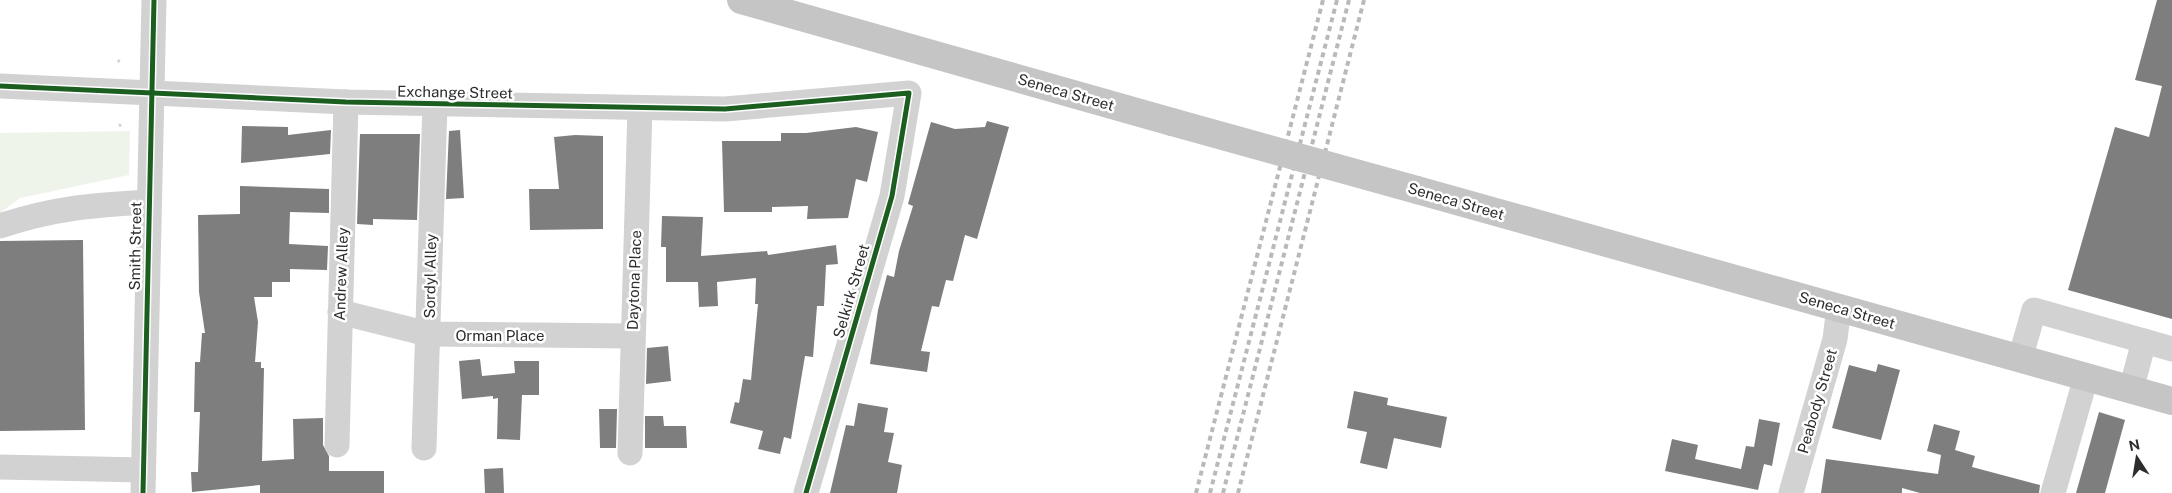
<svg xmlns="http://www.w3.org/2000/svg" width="2172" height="493" font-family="'Public Sans',sans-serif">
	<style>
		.green { fill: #eff4eb }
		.building { fill: #7e7e7e }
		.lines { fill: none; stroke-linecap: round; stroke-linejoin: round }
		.path { stroke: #d2d2d2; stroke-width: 3; stroke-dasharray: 2.5 2.5; stroke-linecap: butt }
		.minor { stroke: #d2d2d2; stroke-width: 25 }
		.major { stroke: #c5c5c5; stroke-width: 28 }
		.rail { stroke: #b9b9b9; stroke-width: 4; stroke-dasharray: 5 4; stroke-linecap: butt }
		.major-bridge { stroke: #c5c5c5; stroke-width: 28 }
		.cycleway-casing { stroke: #fff; stroke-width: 8 }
		.cycleway { stroke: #1b5e20; stroke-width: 5 }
		.labels { text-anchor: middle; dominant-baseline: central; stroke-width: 5; stroke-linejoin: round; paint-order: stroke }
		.street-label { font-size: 15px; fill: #2d2d2d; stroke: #fff }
	</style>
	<rect width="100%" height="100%" fill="#fff"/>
	<polygon class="green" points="130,131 129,175 20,198 0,213 0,133"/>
	<g class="building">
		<polygon points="2157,0 2172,0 2172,319 2068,290 2115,127 2149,137 2162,86 2135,80"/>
		<polygon points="987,121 1009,127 977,239 965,235 953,281 946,280 939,307 932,306 921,351 930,352 927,372 870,364 878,310 887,275 894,277 899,251 913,206 908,204 931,122 955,129 985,127"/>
		<polygon points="242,126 288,127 288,135 331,130 330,154 241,163"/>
		<polygon points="856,127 878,132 867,182 856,179 848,218 807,219 808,206 772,207 772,212 724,212 722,141 781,141 781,133 806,133"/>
		<polygon points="460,130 464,198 446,199 449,131"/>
		<polygon points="360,134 420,134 417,220 373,219 373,225 357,224"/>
		<polygon points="575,135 603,136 603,229 530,230 529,189 559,189 554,137"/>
		<polygon points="240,186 329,189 329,213 290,212 289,244 328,246 327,270 290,269 290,282 272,282 272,297 254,297 258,322 255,362 261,362 261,368 264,368 262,461 294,459 293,419 323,418 323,445 329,456 329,471 384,471 384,493 260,493 260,485 192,492 191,472 198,472 199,439 200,412 194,412 195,362 200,362 202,333 205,333 199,292 198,215 240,214"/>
		<polygon points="662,216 703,217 701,256 767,251 768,255 836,245 838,264 826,265 824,306 817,306 813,357 805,356 791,439 784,437 780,454 758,449 763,431 730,423 735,402 739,403 743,379 751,380 758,304 755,304 756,278 717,282 718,306 699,307 698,282 666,282 666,247 661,247"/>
		<polygon points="83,240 85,430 0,431 0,241"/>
		<polygon points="668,346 671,381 646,384 647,348"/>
		<polygon points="480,359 482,376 515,373 514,361 539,361 539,395 522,395 520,440 497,439 498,398 493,399 493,396 462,399 459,361"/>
		<polygon points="1878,364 1900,370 1881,440 1832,428 1849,365 1876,372"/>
		<polygon points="1354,391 1388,398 1387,405 1447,417 1441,448 1394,438 1387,469 1360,463 1367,432 1347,428"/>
		<polygon points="858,403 888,408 884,432 894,433 888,462 902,465 897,493 830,493 846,425 854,426"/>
		<polygon points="599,409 617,409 616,448 600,448"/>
		<polygon points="2099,412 2125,420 2105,493 2076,493"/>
		<polygon points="645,416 663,416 664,426 686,426 687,448 645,448"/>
		<polygon points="1759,419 1780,423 1772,466 1764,464 1758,490 1665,471 1672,439 1698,445 1695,459 1741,469 1746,446 1754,447"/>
		<polygon points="1934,424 1960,431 1955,450 1975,456 1972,467 2040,485 2039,493 1920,493 1902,488 1902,493 1821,493 1826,459 1938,474 1941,455 1927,451"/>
		<polygon points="503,468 504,493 485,493 484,469"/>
	</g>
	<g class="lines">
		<g class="path">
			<polyline points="118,60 121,64"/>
			<polyline points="119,126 123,123"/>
		</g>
		<g class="minor">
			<polyline points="0,86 346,102 725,109 909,93 892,196 806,493"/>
			<path d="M0,226c54,-18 93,-21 149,-24"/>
			<polyline points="340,312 428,334 632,336"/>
			<polyline points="2144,341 2172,349"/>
			<polyline points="2020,359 2034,310 2144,341 2131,390"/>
			<polyline points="337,445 346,102"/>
			<polyline points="424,448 435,104"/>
			<polyline points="630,453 640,108"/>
			<polyline points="0,467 143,470"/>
			<polyline points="143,493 154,0"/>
			<polyline points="1791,493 1835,339 1839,307"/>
			<polyline points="2053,493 2086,377"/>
		</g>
		<g class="major">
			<polyline points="741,0 1172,122"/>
			<polyline points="1417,190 2172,401"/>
		</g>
		<g class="rail">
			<polyline points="1196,493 1323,0"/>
			<polyline points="1210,493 1337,0"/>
			<polyline points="1223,493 1349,0"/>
			<polyline points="1238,493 1364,0"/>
		</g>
		<polyline class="major-bridge" points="1172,122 1417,190"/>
		<defs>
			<g id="cycleway">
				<polyline points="0,86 346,102 725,109 909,93 892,196 806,493"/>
				<polyline points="143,493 154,0"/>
			</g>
		</defs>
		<use href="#cycleway" class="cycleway-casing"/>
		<use href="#cycleway" class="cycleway"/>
	</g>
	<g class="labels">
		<g class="street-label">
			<text transform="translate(455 92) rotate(1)">Exchange Street</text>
			<text transform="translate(1066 92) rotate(16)">Seneca Street</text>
			<text transform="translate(1456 201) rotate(16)">Seneca Street</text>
			<text transform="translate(135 246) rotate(-89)">Smith Street</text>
			<text transform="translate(341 274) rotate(-88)">Andrew Alley</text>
			<text transform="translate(430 276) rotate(-89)">Sordyl Alley</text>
			<text transform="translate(634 280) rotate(-88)">Daytona Place</text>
			<text transform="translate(851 291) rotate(-74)">Selkirk Street</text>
			<text transform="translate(1847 310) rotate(16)">Seneca Street</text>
			<text x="500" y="335">Orman Place</text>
			<text transform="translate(1817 401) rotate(-74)">Peabody Street</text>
		</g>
	</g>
	<g transform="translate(2137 458) rotate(348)" stroke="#ffffff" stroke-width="4" paint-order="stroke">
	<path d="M0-4L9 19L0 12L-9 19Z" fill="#2d2d2d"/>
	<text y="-8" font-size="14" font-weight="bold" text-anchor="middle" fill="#2d2d2d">N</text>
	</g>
</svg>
